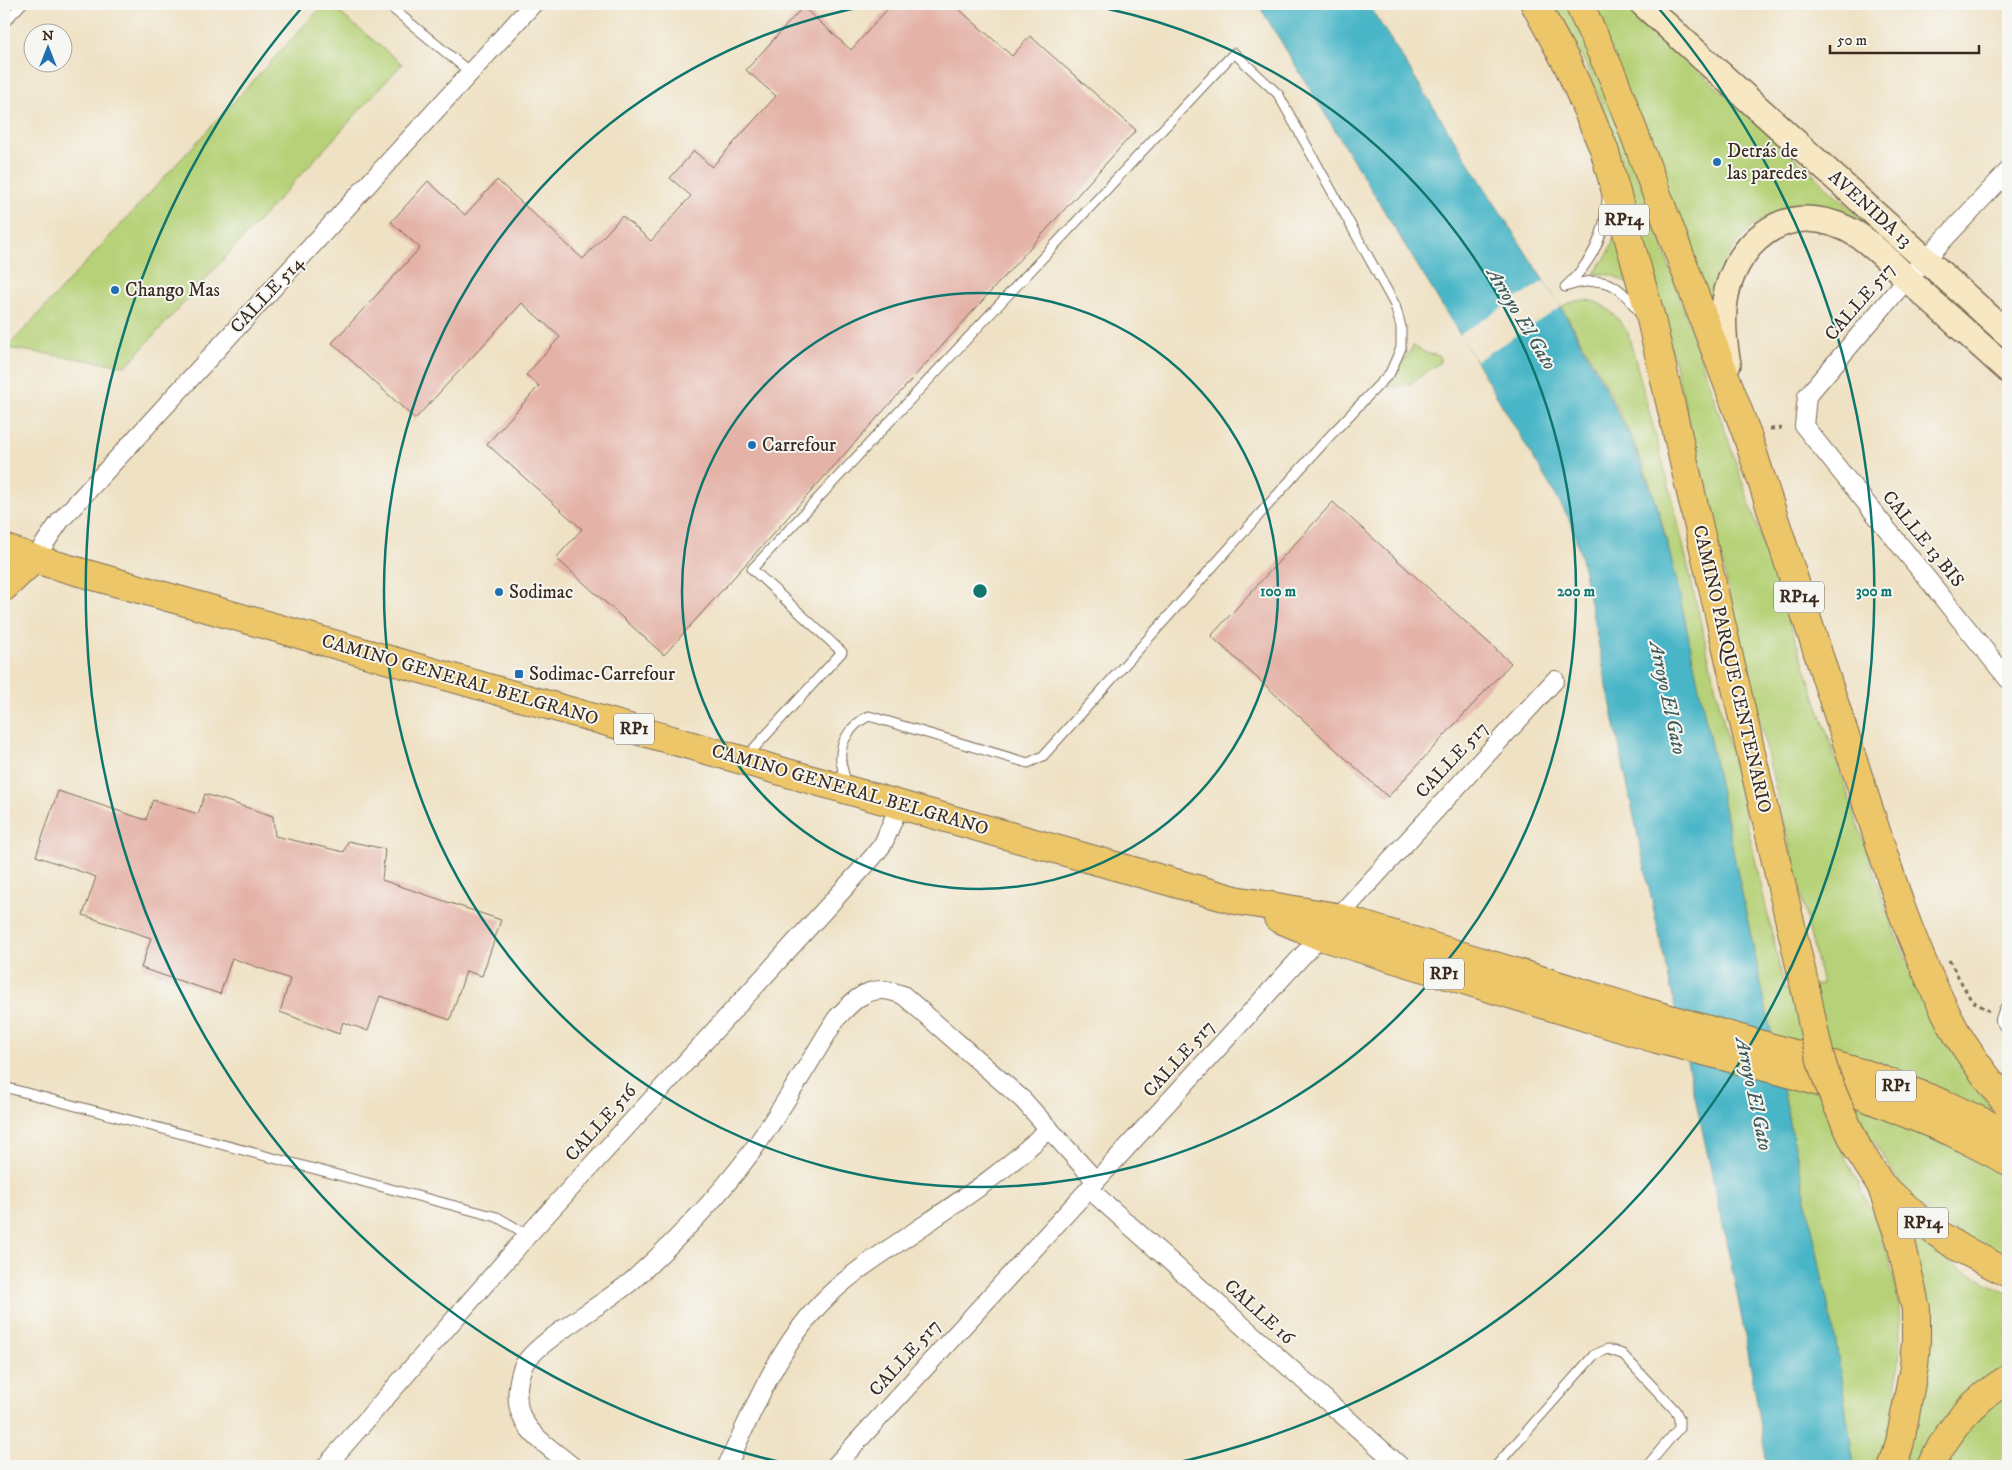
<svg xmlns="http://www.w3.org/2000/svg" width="2012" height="1470" font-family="'IM FELL DW Pica',serif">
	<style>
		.green { fill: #b6d177; stroke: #787e4a }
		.water { fill: #4ab6c7; stroke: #427072 }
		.pier { fill: #efe1c3 }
		.building { fill: #e4b2a7 }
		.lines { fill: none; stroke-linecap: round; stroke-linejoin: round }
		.lane-casing { stroke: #7a6a58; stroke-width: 11 }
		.street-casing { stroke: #7a6a58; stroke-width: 20 }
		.secondary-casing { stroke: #7a6a58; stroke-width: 28 }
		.primary-casing { stroke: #7a6a58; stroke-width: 30 }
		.path { stroke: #7a6a58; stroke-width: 3; stroke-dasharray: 4 4; stroke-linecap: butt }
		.lane { stroke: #fff; stroke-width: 9 }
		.street { stroke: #fff; stroke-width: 18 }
		.secondary { stroke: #f7e8c3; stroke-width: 25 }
		.primary { stroke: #ecc669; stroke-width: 28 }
		.primary-bridge-casing { stroke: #7a6a58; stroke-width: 30; stroke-linecap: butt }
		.primary-bridge { stroke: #ecc669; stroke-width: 28 }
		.ring { fill: none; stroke: #0f766e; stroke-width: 2.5 }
		.poi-dot { fill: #1f6fb2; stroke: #f6f6f2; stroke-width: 2 }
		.labels { text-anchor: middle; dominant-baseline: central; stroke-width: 4; stroke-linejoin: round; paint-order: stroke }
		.shield { fill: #f6f6f2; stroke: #73675e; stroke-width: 1 }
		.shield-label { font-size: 18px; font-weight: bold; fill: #3b2a1e }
		.poi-label { font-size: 19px; fill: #3b2a1e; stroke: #f6f6f2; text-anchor: start }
		.street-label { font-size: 19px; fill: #3b2a1e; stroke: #f6f6f2 }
		.water-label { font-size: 20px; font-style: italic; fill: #405b59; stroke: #f6f6f2 }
		.centre { fill: #0f766e; stroke: #f6f6f2; stroke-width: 2.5 }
		.ring-label { font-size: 15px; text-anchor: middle; font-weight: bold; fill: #0f766e; stroke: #f6f6f2; stroke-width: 4; stroke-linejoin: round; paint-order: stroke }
	</style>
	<rect width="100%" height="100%" fill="#f6f6f2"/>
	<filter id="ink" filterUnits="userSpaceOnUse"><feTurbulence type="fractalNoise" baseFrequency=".02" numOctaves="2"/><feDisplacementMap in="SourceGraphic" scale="10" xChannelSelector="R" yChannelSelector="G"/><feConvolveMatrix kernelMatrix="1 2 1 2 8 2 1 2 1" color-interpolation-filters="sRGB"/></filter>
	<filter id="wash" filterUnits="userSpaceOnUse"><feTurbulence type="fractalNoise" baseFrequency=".0096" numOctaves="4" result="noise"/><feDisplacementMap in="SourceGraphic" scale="20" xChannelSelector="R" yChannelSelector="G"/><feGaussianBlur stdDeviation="1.12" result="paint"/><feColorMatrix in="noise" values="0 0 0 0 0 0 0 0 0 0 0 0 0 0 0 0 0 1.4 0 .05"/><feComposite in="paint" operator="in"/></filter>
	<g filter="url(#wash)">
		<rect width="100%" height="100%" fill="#efe1c3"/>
		<g class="green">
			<polygon points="324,4 329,4 402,64 126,366 7,348"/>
			<path d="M1554,4h12l25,50 51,131 253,749 36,79 61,96 -3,2 -217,-74 -97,-464c-7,-24 -12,-50 -20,-74 -22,-67 -57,-131 -94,-192 31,-17 50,0 67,26l44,164 113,493 37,-6c-44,-184 -87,-368 -131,-553 -14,-60 -29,-119 -45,-179 -22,-84 -46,-173 -92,-248z"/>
			<path d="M1591,4h34l267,242 -2,2c-17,-15 -34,-31 -56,-38 -17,-6 -33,-4 -49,1 -7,3 -15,5 -21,8 -29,15 -50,58 -54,89z"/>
			<path d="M1618,227l18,63c-13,-10 -25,-18 -42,-16l15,-22z"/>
			<polygon points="1413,346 1426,353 1440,356 1441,359 1439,363 1410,384 1388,388"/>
			<path d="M1781,1080l81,25 146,68v87c-31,-18 -69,-34 -95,-61 -16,-17 -27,-38 -39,-58l-30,15c26,47 50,100 55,154 4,52 -6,106 -15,156h-30l-18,-123z"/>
			<path d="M1913,1233c28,25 61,45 95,60v71l-14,9 -72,93h-19l15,-210z"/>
			<polygon points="2008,1388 2008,1466 1945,1466 1964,1428"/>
		</g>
		<path class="water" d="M1258,4h110l197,310 35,64 32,63 23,59 20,73 161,770 18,123h-87c-23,-157 -60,-313 -94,-468 -33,-148 -63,-297 -93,-445l-9,-31 -15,-26 -76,-128z"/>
		<polygon class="pier" points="1544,281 1561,307 1476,361 1459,335"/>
		<g id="blocks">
			<g class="building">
				<polygon points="892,4 953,4 1012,56 1030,36 1136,130 664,655 556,558 582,529 487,444 539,386 526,375 560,337 522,303 415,419 332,343 420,248 391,222 428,181 465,215 497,180 583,259 622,216 651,241 691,196 670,178 694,151 712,167 776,96 746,70 803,7 851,50"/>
				<polygon points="1333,502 1511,663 1388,797 1211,636"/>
				<polygon points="58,791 146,820 153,800 198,814 205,794 273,816 275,836 344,852 348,841 385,849 382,880 501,920 482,976 466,971 450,1020 380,996 368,1031 343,1022 339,1034 280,1012 290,979 232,958 220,994 141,968 151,938 83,915 96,877 36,856"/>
			</g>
		</g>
	</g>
	<g filter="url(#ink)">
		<use href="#blocks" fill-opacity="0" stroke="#7a6a58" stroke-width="1"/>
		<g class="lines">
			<defs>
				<g id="lane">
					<polyline points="387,4 471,73"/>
					<polyline points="4,23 22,4"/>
					<path d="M1568,286c35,-11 50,-4 71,26"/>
					<path d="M1565,287c27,-24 41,-53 42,-89"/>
					<path d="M746,757l96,-105 -90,-83 482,-516 44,41 117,211 6,22v21l-11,25 -62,65 -285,318 -15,7 -159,-47c-17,8 -30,25 -28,45 1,8 4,16 6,24"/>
					<polyline points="4,1087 497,1217 528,1235"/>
					<polyline points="1496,1466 1594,1355 1608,1349 1622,1354 1675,1410 1679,1418 1679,1428 1647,1466"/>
				</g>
				<g id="street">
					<polyline points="2008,171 1907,279 1807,396 1804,426 2008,679"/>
					<polyline points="34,559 60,521 533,4"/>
					<polyline points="2008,1011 2005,1020 2008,1024"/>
					<polyline points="1089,1189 1400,1466"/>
					<polyline points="326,1466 528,1235 872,858 883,844 900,804"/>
					<path d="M572,1466c-35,-29 -67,-44 -50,-97 7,-24 89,-69 111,-89 47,-43 93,-90 129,-143 26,-38 50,-79 74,-118 13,-14 27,-30 47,-29 6,0 14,3 20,5l120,105 73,81"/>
					<path d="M727,1466c28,-60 53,-124 102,-171 23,-22 49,-39 76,-57 50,-34 101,-66 144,-110"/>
					<polyline points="835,1466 1555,680"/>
				</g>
				<g id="secondary">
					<polyline points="1643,4 2008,334"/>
					<path d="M1728,364c-8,-43 -8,-82 22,-118 15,-16 34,-27 56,-27 51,1 77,38 112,70 30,27 60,54 90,81"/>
				</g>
				<g id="primary">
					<polyline points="1535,4 1568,65 1604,149 1650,315 1805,987"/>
					<path d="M1579,4l34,73 133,355 155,476c16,43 34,86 56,126 15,25 33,48 51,71"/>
					<polyline points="4,548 34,559 1235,900 1336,917 1638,1010 1872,1076 1944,1104 2008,1134"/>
					<polyline points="4,587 34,559"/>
					<polyline points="1278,918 1320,936 1657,1039 1785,1072 1851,1091 1950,1131 2008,1161"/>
					<polyline points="1858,1149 1881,1185 1923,1223 1956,1246 2008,1273"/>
					<polyline points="1881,1185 1901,1242 1916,1309 1916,1340 1914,1367 1900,1442 1893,1466"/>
					<path d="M1931,1466c17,-37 42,-66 77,-87"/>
				</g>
			</defs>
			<use href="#lane" class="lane-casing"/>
			<use href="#street" class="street-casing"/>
			<use href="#secondary" class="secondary-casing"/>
			<use href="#primary" class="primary-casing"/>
			<g class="path">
				<polyline points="1770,429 1786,428"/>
				<polyline points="1949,960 1971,1000 1989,1011"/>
			</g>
			<use href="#lane" class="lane"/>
			<use href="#street" class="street"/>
			<use href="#secondary" class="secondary"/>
			<use href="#primary" class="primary"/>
			<defs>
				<path id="primary-bridge" d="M1805,987c6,27 10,54 18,80 9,28 22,55 35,82"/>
			</defs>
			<use href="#primary-bridge" class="primary-bridge-casing"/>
			<use href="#primary-bridge" class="primary-bridge"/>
		</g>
	</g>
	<g class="ring">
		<circle cx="980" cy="591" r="298"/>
		<path d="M1083 4A596 596 0 1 1 877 4"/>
		<path d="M794 1465A894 894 0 0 1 305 4M1655 4A894 894 0 0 1 1166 1465"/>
	</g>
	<g class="poi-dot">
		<circle cx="1717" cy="162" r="5"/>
		<circle cx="115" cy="290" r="5"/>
		<circle cx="752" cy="445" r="5"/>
		<circle cx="499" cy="592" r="5"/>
		<rect x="514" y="669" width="10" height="10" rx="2.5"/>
	</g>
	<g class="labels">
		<g class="shield">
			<rect x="1599" y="204.5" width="50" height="31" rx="4"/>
			<rect x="1774" y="581.5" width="50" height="31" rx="4"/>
			<rect x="614" y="713.5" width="40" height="31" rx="4"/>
			<rect x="1424" y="958.5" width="40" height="31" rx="4"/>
			<rect x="1876" y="1070.5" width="40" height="31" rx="4"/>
			<rect x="1898" y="1207.5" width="50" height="31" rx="4"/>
		</g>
		<g class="shield-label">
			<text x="1624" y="220">RP14</text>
			<text x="1799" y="597">RP14</text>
			<text x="634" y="729">RP1</text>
			<text x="1444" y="974">RP1</text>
			<text x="1896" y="1086">RP1</text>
			<text x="1923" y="1223">RP14</text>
		</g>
		<g class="poi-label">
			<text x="1727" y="151">Detrás de<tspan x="1727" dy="22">las paredes</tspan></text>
			<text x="125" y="290">Chango Mas</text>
			<text x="762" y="445">Carrefour</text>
			<text x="509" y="592">Sodimac</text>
			<text x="529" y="674">Sodimac-Carrefour</text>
		</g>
		<g class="street-label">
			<text transform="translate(1870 209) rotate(42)">AVENIDA 13</text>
			<text transform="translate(267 295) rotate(-47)">CALLE 514</text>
			<text transform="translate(1860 302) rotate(-49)">CALLE 517</text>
			<text transform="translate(1923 539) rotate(51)">CALLE 13 BIS</text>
			<text transform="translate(1732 669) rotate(77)">CAMINO PARQUE CENTENARIO</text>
			<text transform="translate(460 680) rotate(16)">CAMINO GENERAL BELGRANO</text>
			<text transform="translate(1452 760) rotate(-47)">CALLE 517</text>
			<text transform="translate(850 790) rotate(16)">CAMINO GENERAL BELGRANO</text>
			<text transform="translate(1179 1059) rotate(-48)">CALLE 517</text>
			<text transform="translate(601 1123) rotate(-48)">CALLE 516</text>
			<text transform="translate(1259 1312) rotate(42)">CALLE 16</text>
			<text transform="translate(905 1358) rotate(-48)">CALLE 517</text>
		</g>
		<g class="water-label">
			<text transform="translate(1521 319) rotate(59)">Arroyo El Gato</text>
			<text transform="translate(1667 698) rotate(78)">Arroyo El Gato</text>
			<text transform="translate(1753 1094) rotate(78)">Arroyo El Gato</text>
		</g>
	</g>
	<circle cx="980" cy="591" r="8" class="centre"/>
	<g class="ring-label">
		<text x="1278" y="596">100 m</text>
		<text x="1576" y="596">200 m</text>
		<text x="1874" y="596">300 m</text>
	</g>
	<rect width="2012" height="1470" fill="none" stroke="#f6f6f2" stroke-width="20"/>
	<g transform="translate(48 48)"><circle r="24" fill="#f6f6f2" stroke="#aba49d"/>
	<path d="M0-4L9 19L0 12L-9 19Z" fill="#1f6fb2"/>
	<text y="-8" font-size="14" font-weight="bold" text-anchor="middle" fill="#3b2a1e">N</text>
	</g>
	<path d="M1830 45v8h149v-8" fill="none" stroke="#3b2a1e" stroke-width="2.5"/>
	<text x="1837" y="45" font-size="15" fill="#3b2a1e" stroke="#f6f6f2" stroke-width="4" paint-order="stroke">50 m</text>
</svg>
